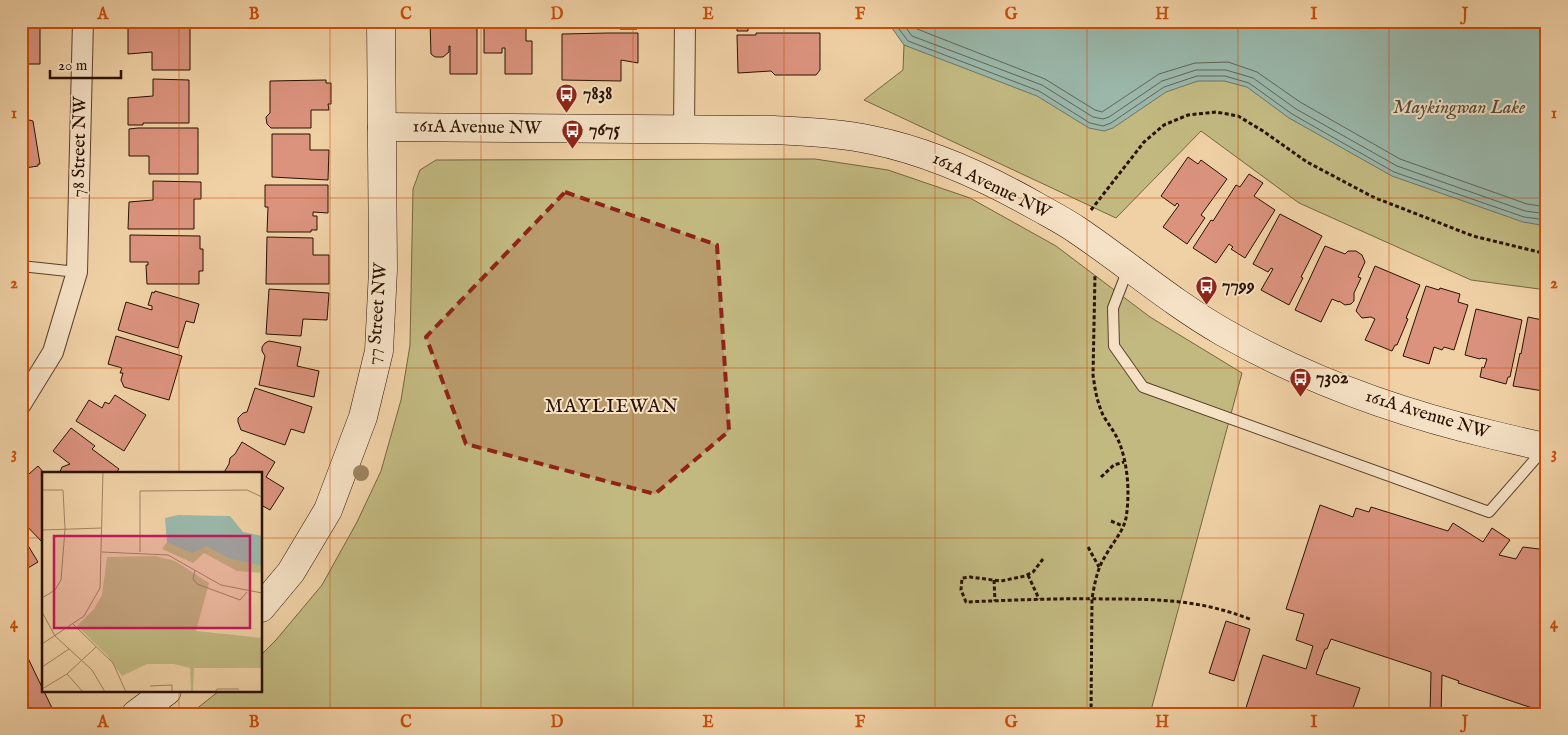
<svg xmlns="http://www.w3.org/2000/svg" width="1568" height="735" font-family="'IM FELL English',serif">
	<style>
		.green { fill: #c2b981; stroke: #766541 }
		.water { fill: #9ab7aa; stroke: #6d7566 }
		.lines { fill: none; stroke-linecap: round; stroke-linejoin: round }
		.shore { stroke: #626456; stroke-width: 1 }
		.building { fill: #db937e; stroke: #291101 }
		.lane-casing { stroke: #5b412a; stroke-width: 12 }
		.street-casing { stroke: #5b412a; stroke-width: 22 }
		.secondary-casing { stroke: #291101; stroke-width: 29 }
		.path { stroke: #291101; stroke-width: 3; stroke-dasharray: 4 2.5; stroke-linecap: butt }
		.lane { stroke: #f5e1c5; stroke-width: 10 }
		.street { stroke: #f5e1c5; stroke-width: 20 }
		.secondary { stroke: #f5e1c5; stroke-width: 28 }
		.tree { fill: #9c8360 }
		.marked { fill: #8f2418; fill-opacity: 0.2; stroke: #8f2418; stroke-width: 4; stroke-dasharray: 10 6; stroke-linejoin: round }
		.grid { fill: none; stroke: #cb4e0a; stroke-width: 1; stroke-opacity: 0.55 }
		.labels { text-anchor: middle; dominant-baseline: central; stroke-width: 4; stroke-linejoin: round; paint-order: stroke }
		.poi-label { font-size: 18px; font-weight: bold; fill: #291101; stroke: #f5e1c5; text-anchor: start }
		.street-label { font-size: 18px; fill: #291101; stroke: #f5e1c5 }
		.water-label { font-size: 19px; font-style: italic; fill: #514b3c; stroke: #f5e1c5 }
		.neighbourhood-label { font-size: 19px; letter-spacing: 1px; fill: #291101; stroke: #f5e1c5 }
		.inset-road { fill: none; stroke: #a08464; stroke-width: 1 }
		.view { fill: #c2185b; fill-opacity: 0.15; stroke: #c2185b; stroke-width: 2.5 }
		.inset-edge { fill: none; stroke: #291101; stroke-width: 2.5 }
		.neatline { fill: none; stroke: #cb4e0a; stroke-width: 2 }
		.grid-label { font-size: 16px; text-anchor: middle; font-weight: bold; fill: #cb4e0a }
	</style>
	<rect width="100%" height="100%" fill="#f0d1a6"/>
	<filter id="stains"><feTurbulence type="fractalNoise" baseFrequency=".004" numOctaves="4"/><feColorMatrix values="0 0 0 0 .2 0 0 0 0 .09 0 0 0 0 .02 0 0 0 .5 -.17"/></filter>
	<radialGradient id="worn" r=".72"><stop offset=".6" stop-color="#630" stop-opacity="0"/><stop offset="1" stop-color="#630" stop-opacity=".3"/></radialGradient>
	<g class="green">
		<polygon points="904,45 1084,83 1205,57 1547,178 1547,290 1471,280 1299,203 1201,131 1116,218 864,100 903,70"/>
		<polygon points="815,159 888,170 970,198 1056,246 1150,317 1242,373 1150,714 190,714 219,691 261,691 261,655 276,640 322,585 357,522 381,471 401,400 410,345 413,189 420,170 436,160"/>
	</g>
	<polygon class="water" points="888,21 1547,21 1547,226 1523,222 1392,176 1289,118 1247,87 1224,81 1198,81 1166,92 1113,128 1104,131 1089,128 1037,96 904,45 889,24"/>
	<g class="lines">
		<g class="shore">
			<polyline points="893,21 908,41 1039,91 1090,123 1103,126 1111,123 1164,87 1197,76 1225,76 1249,83 1292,114 1394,172 1524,217 1547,220"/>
			<polyline points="901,21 912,36 1042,85 1093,117 1103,119 1109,117 1162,81 1196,70 1226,70 1253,78 1296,109 1397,166 1525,211 1547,214"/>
			<polyline points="910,21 917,29 1045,79 1095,110 1102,112 1159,74 1195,63 1228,62 1257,72 1300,102 1400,159 1527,204 1547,207"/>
		</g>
	</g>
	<g class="building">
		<polygon points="21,21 40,21 40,64 22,64"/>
		<polygon points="430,21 477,21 477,74 450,74 450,46 449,46 449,52 443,57 435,57 431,54"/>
		<polygon points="484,21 526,21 526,41 532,41 532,74 505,74 505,48 502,48 502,53 484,53"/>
		<polygon points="572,21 637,21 637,29 620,29 620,27 572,27"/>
		<polygon points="737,21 809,21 808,28 748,28 748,31 737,31"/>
		<polygon points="136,24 190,24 190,70 152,70 152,52 128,54 128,26 136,26"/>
		<polygon points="608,33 638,33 638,63 621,60 621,81 562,80 562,34"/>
		<polygon points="756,33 820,33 820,70 816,75 775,75 771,71 738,73 737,35 756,35"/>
		<polygon points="153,79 189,80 189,123 143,123 143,125 128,125 128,98 153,96"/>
		<polygon points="326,80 326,83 331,83 331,104 328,104 329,110 311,110 311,128 271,128 267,124 266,117 270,113 270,81"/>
		<polygon points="25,119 33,121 40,164 38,164 38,166 25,168 24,166 22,166 26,190 21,191 21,120"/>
		<polygon points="138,128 198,128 198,174 149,174 149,156 129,156 129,129"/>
		<polygon points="272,134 310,134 310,150 329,150 328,180 272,177"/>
		<polygon points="1188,157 1198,164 1201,160 1227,179 1201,215 1205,218 1187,244 1163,227 1179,205 1177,203 1175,206 1161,196"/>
		<polygon points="1249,174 1263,183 1254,196 1275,210 1245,258 1231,249 1233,247 1229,244 1216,263 1193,248 1211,220 1213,221 1236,185 1240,187"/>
		<polygon points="153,181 201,182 201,199 194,199 194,229 128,229 129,202 153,200"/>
		<polygon points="265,185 328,185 328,213 313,212 313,216 317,216 317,230 311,230 311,232 267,232 268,207 265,207"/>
		<polygon points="1280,214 1322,236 1301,277 1303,278 1289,305 1261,290 1273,269 1271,268 1268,272 1253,264"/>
		<polygon points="130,235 200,236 200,249 203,249 203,271 199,271 199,284 147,284 146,265 148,265 148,262 130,262"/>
		<polygon points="267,237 313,238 313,255 329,255 329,284 266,284"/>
		<polygon points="1325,246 1345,254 1348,251 1356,251 1362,255 1365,262 1358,277 1361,278 1354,293 1354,301 1351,304 1345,305 1339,301 1339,302 1332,299 1321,322 1295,310"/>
		<polygon points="1375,266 1420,285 1406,318 1408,319 1397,345 1395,345 1392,351 1365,340 1375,319 1371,317 1362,318 1356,311"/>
		<polygon points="1426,286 1439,290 1440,288 1460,294 1458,302 1468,305 1454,350 1444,347 1442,350 1434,347 1429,364 1403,356"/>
		<polygon points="269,289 329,293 327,320 303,319 301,336 266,334"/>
		<polygon points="155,291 199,304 194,323 186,321 178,348 118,330 126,302 152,310 152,306 148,305 152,292 154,293"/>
		<polygon points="1476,309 1522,320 1510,377 1508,377 1506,384 1480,377 1482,367 1484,368 1487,359 1481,358 1480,359 1465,355"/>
		<polygon points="1528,317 1547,321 1547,373 1543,391 1513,386 1520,353 1521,354"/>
		<polygon points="116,336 182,356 169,400 124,387 121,380 123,373 120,373 122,368 108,364"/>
		<polygon points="269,341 301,347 297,366 319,371 314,397 259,385 265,356 262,351 262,347 265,343"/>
		<polygon points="255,388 312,407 304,433 291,429 285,445 241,430 238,422 238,418 243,413 247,412"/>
		<polygon points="115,395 146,415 124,451 76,421 89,400 102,408 105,402 109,404"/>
		<polygon points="71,428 95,446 92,449 119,469 115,474 59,474 62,467 70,464 53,451"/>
		<polygon points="242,442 275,462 266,477 284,488 270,510 261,505 261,474 223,474 229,464 230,458 235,454"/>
		<polygon points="38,466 45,474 44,474 44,544 21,520 21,511 25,507 21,501 26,496 21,491 21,481"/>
		<polygon points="1320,505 1353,517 1356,508 1369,512 1371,507 1448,531 1453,523 1483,542 1492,528 1510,540 1499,555 1516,559 1523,547 1547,550 1547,709 1545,708 1544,712 1458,683 1459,681 1442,675 1441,714 1430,714 1431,672 1331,639 1327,649 1325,649 1316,674 1360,688 1351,714 1244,714 1263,655 1306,669 1313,646 1296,640 1304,614 1286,609"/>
		<polygon points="21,534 38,562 21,572"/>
		<polygon points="1226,621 1250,629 1234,681 1209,673"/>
		<polygon points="26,654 52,708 40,714 28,714 21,699 21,656"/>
	</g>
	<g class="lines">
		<defs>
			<g id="lane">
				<polyline points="21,266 77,272"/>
				<polyline points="1128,269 1113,308 1114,346 1143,387 1489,512 1543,450"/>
			</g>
			<g id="street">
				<polyline points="684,129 685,21"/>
				<polyline points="21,404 53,352 77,272 83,21"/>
			</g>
			<g id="secondary">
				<path d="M382,127l392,3c33,2 66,3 98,10 59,12 113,37 164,66 14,8 28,15 41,24 49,33 94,72 146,102 84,48 176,81 270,103 18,4 36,9 54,12"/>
				<polyline points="261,608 291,572 328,510 363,417 379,351 383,270 381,21"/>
				<polyline points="136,714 167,691"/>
			</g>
		</defs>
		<use href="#lane" class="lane-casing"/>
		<use href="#street" class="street-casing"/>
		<use href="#secondary" class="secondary-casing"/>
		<g class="path">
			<polyline points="1091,210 1144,142 1164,125 1188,115 1216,112 1238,116 1263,131 1307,162 1373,197 1473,236 1547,254"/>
			<polyline points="1101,477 1114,465 1124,462"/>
			<polyline points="1111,521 1123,526"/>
			<polyline points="1088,547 1099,567"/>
			<path d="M1043,559l-10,13 -8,4 -24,5 -31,-4 -8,1 -1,12 5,12c47,-2 95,-4 142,-3 52,0 94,1 144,21"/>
			<polyline points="1028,575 1039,599"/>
			<polyline points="994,580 995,601"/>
			<path d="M1091,714l1,-116c3,-15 5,-30 14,-43 7,-13 17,-23 20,-37 4,-24 2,-54 -7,-76 -4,-10 -11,-18 -16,-27 -6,-13 -8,-26 -10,-40l2,-101"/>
		</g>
		<use href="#lane" class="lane"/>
		<use href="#street" class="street"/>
		<use href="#secondary" class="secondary"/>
	</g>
	<circle class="tree" cx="361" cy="473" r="8"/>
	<path class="marked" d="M565,192l152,53 12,186 -74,63 -189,-50 -40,-107z"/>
	<path class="grid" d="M179,21v453M330,21v693M481,21v693M633,21v693M784,21v693M935,21v693M1087,21v693M1238,21v693M1389,21v693M21,198h1526M21,368h1526M21,538h23M261,538h1286M179,691v23"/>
	<defs>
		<symbol id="bus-pin" viewBox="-11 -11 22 30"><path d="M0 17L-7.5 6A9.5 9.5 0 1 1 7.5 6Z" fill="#8f2418" stroke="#f5e1c5"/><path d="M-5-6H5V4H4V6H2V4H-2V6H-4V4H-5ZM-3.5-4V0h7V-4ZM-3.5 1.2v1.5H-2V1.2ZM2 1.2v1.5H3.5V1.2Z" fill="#fff"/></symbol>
	</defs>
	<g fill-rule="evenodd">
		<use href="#bus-pin" x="554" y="82" width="25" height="34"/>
		<use href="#bus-pin" x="560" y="118" width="25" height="34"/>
		<use href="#bus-pin" x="1194" y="274" width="25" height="34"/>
		<use href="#bus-pin" x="1288" y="366" width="25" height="34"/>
	</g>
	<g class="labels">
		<g class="poi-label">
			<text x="583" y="94">7838</text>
			<text x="589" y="130">7675</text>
			<text x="1222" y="286">7799</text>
			<text x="1316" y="378">7302</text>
		</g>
		<g class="street-label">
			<text transform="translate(477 128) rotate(1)">161A Avenue NW</text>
			<text transform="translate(80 147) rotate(-89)">78 Street NW</text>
			<text transform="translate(991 186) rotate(26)">161A Avenue NW</text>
			<text transform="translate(378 314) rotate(-86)">77 Street NW</text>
			<text transform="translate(1427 415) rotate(17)">161A Avenue NW</text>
		</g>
		<g class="water-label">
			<text x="1459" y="108">Maykingwan Lake</text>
		</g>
		<g class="neighbourhood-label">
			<text x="612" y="407">MAYLIEWAN</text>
		</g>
	</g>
	<g transform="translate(42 472)">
		<rect width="220" height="220" fill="#f0d1a6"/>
		<path d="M125,70l22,5 15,-4 58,15v15l-25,-2 -33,-18 -11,10 -31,-14zM114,84l19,5 34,22 -13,48 66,7v30h-68l-1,24h-2l-1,-24 -16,-4h-27l-25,12 -15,-21 -30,-29 17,-17 8,-14 5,-38z" fill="#c2b981"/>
		<path d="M136,43l52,1 13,16 19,4v30l-34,-8 -21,-12 -15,7 -25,-11 -2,-24z" fill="#9ab7aa"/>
		<path class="inset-road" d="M0,18h21l2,39 -4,51 -6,10 -13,8M0,58l60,-2M60,80l66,3 53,30 41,8M98,80v-61l107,-1 15,7M153,98l-2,9 4,5 43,16 7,-8M0,140l13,24 37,34 13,22M31,152l40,39 13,29M0,172l42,-28 16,-28 3,-116M0,195l27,-18M25,202l16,18M108,214l22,-1v7M0,217l25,-15 29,-27M173,220l2,-3h22"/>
		<path class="view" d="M12,64h196v92h-196z"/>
		<rect width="220" height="220" class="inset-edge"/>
	</g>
	<rect width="1568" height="735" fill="none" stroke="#f0d1a6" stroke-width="55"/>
	<path d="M50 70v8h71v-8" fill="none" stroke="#291101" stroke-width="2.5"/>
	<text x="58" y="70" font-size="15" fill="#291101" stroke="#f5e1c5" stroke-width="4" paint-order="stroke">20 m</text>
	<rect x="28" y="28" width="1512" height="680" class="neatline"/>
	<g class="grid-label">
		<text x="103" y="19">A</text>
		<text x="254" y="19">B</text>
		<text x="406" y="19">C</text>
		<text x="557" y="19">D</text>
		<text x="708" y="19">E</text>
		<text x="860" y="19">F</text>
		<text x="1011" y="19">G</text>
		<text x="1162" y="19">H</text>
		<text x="1314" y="19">I</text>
		<text x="1465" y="19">J</text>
		<text x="14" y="118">1</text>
		<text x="1554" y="118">1</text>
		<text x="14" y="288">2</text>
		<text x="1554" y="288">2</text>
		<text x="14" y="458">3</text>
		<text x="1554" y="458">3</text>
		<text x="14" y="628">4</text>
		<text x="1554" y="628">4</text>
		<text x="103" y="727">A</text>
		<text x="254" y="727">B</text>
		<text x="406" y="727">C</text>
		<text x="557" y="727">D</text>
		<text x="708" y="727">E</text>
		<text x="860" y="727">F</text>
		<text x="1011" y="727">G</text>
		<text x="1162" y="727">H</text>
		<text x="1314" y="727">I</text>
		<text x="1465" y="727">J</text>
	</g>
	<rect width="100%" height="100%" filter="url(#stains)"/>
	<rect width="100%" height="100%" fill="url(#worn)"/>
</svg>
